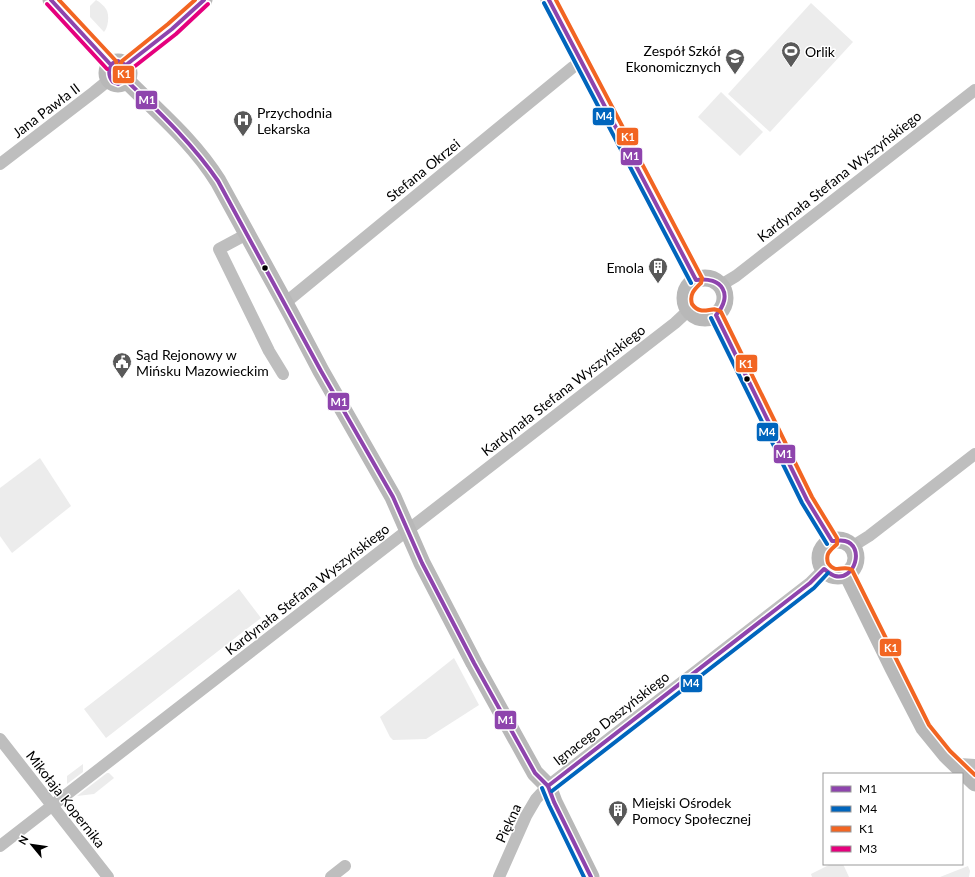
<svg xmlns="http://www.w3.org/2000/svg" width="975" height="877" font-family="Lato,sans-serif">
	<style>
		.green { fill: #ececec }
		.lines { fill: none; stroke-linecap: round; stroke-linejoin: round }
		.street { stroke: #bebebe; stroke-width: 12 }
		.secondary { stroke: #b8b8b8; stroke-width: 17 }
		.bus-1-casing { stroke: #fff; stroke-width: 7 }
		.bus-2-casing { stroke: #fff; stroke-width: 7 }
		.bus-3-casing { stroke: #fff; stroke-width: 7 }
		.bus-4-casing { stroke: #fff; stroke-width: 7 }
		.bus-1 { stroke: #8e44ad; stroke-width: 4 }
		.bus-2 { stroke: #0065bd; stroke-width: 4 }
		.bus-3 { stroke: #f26522; stroke-width: 4 }
		.bus-4 { stroke: #e5007d; stroke-width: 4 }
		.bus-dot { fill: #000; stroke: #fff; stroke-width: 1.5 }
		.labels { text-anchor: middle; dominant-baseline: central; stroke-width: 3; stroke-linejoin: round; paint-order: stroke }
		.poi-label { font-size: 14px; fill: #000; stroke: #fff; text-anchor: start }
		.street-label { font-size: 14px; fill: #000; stroke: #fff }
		.line-badge { stroke: #fff; stroke-width: 1.5 }
		.badge-label { font-size: 11px; text-anchor: middle; font-weight: bold; fill: #fff }
	</style>
	<rect width="100%" height="100%" fill="#fff"/>
	<g class="green">
		<path d="M96,0c4,2 8,6 10,9 4,6 2,19 -2,23l-14,-15v-11z"/>
		<polygon points="811,3 853,42 770,132 728,94"/>
		<polygon points="721,92 763,132 740,156 698,117"/>
		<polygon points="40,458 71,506 12,553 0,536 0,488"/>
		<polygon points="239,589 261,618 106,738 84,709"/>
		<polygon points="454,658 479,705 426,739 393,740 390,737 380,717"/>
		<polygon points="83,764 83,772 67,784 67,776"/>
		<polygon points="107,773 109,773 114,778 94,794 77,796"/>
		<polygon points="831,864 843,864 849,877 812,877 811,874"/>
		<polygon points="968,866 970,871 969,877 940,877"/>
	</g>
	<g class="lines">
		<g class="street">
			<polyline points="0,164 94,92 110,79"/>
			<polyline points="247,234 219,249 269,351 283,374"/>
			<polyline points="721,285 736,276 975,90"/>
			<polyline points="285,303 573,67 581,61"/>
			<polyline points="853,546 869,536 975,454"/>
			<polyline points="0,739 108,877"/>
			<polyline points="954,761 960,764 975,765"/>
			<polyline points="0,846 675,323 689,310"/>
			<polyline points="331,877 345,866"/>
			<polyline points="499,877 526,816 536,799 548,786 810,583 824,569"/>
		</g>
		<g class="secondary">
			<polyline points="51,0 111,65"/>
			<polyline points="549,0 696,280"/>
			<circle cx="118" cy="73" r="11"/>
			<polyline points="126,65 172,29 204,0"/>
			<path d="M126,80c32,32 68,62 92,101l73,133 30,57 72,126 29,66 52,100 61,110 13,13 6,16 37,75"/>
			<circle cx="705" cy="298" r="20"/>
			<polyline points="716,315 807,500 832,541"/>
			<circle cx="838" cy="558" r="18"/>
			<polyline points="847,574 893,668 924,728 946,755 975,783"/>
		</g>
		<defs>
			<g id="bus-1">
				<polyline points="51,0 111,65"/>
				<path d="M204,0l-32,29 -46,36 -8,-4 -5,2c-5,6 -5,13 0,19l5,2 8,-4c33,32 66,63 92,101l103,190 72,126 29,66 52,100 61,110 13,13 6,16 37,75"/>
				<path d="M548,786l262,-203 14,-14c3,2 7,6 11,7 20,5 30,-30 10,-35 -4,-1 -9,0 -13,0l-25,-41 -91,-185c18,-20 6,-39 -20,-35l-147,-280"/>
			</g>
			<g id="bus-2">
				<polyline points="544,3 691,283"/>
				<polyline points="711,318 802,503 827,544"/>
				<polyline points="542,788 549,805 584,877"/>
				<polyline points="552,791 814,588 828,573"/>
			</g>
			<g id="bus-3">
				<polyline points="59,0 116,61 117,66 114,74 115,76 119,77 124,75 120,66 122,61 168,24 195,0"/>
				<path d="M556,0l146,278 -1,5c-6,6 -12,11 -9,21 10,14 21,0 29,8l91,185 25,41v6c-6,6 -12,9 -9,19 8,12 15,1 24,7l77,155 21,26 25,24"/>
			</g>
			<g id="bus-4">
				<polyline points="47,4 107,69"/>
				<polyline points="130,70 176,34 208,4"/>
			</g>
		</defs>
		<use href="#bus-1" class="bus-1-casing"/>
		<use href="#bus-2" class="bus-2-casing"/>
		<use href="#bus-3" class="bus-3-casing"/>
		<use href="#bus-4" class="bus-4-casing"/>
		<use href="#bus-1" class="bus-1"/>
		<use href="#bus-2" class="bus-2"/>
		<use href="#bus-3" class="bus-3"/>
		<use href="#bus-4" class="bus-4"/>
	</g>
	<defs>
		<symbol id="stadium-pin" viewBox="-11 -11 22 30"><path d="M0 17L-7.5 6A9.5 9.5 0 1 1 7.5 6Z" fill="#595959" stroke="#fff"/><path d="M0-5a6.5 5 0 1 0 0 10a6.5 5 0 1 0 0-10ZM-3.5-1.8h7v3.6h-7Z" fill="#fff"/></symbol>
		<symbol id="school-pin" viewBox="-11 -11 22 30"><path d="M0 17L-7.5 6A9.5 9.5 0 1 1 7.5 6Z" fill="#595959" stroke="#fff"/><path d="M0-5L7-2L0 1L-7-2ZM-4 1L0 2.5L4 1V4Q0 6-4 4Z" fill="#fff"/></symbol>
		<symbol id="hospital-pin" viewBox="-11 -11 22 30"><path d="M0 17L-7.5 6A9.5 9.5 0 1 1 7.5 6Z" fill="#595959" stroke="#fff"/><path d="M-5-5h3v3.5h4V-5h3V5h-3V1.5h-4V5h-3Z" fill="#fff"/></symbol>
		<symbol id="building-pin" viewBox="-11 -11 22 30"><path d="M0 17L-7.5 6A9.5 9.5 0 1 1 7.5 6Z" fill="#595959" stroke="#fff"/><path d="M-4-6H4V6H1V3H-1V6H-4ZM-2.5-4.3h1.7v1.8h-1.7ZM.8-4.3h1.7v1.8H.8ZM-2.5-1h1.7V.8h-1.7ZM.8-1h1.7V.8H.8Z" fill="#fff"/></symbol>
		<symbol id="civic-pin" viewBox="-11 -11 22 30"><path d="M0 17L-7.5 6A9.5 9.5 0 1 1 7.5 6Z" fill="#595959" stroke="#fff"/><path d="M-.6-6.5H3V-4.5H.6V-3L4-1V1h2V6H-6V1h2V-1L-.6-3ZM-1.2 2.5V6h2.4V2.5Z" fill="#fff"/></symbol>
	</defs>
	<g fill-rule="evenodd">
		<use href="#stadium-pin" x="780" y="40" width="22" height="30"/>
		<use href="#school-pin" x="724" y="47" width="22" height="30"/>
		<use href="#hospital-pin" x="232" y="109" width="22" height="30"/>
		<use href="#building-pin" x="647" y="256" width="22" height="30"/>
		<use href="#civic-pin" x="111" y="351" width="22" height="30"/>
		<use href="#building-pin" x="607" y="799" width="22" height="30"/>
	</g>
	<g class="bus-dot">
		<circle cx="265" cy="268" r="3.5"/>
		<circle cx="747" cy="379" r="3.5"/>
	</g>
	<g class="labels">
		<g class="poi-label">
			<text x="721" y="50" text-anchor="end">Zespół Szkół<tspan x="721" dy="16">Ekonomicznych</tspan></text>
			<text x="805" y="51">Orlik</text>
			<text x="257" y="112">Przychodnia<tspan x="257" dy="16">Lekarska</tspan></text>
			<text x="644" y="267" text-anchor="end">Emola</text>
			<text x="136" y="354">Sąd Rejonowy w<tspan x="136" dy="16">Mińsku Mazowieckim</tspan></text>
			<text x="632" y="802">Miejski Ośrodek<tspan x="632" dy="16">Pomocy Społecznej</tspan></text>
		</g>
		<g class="street-label">
			<text transform="translate(46 110) rotate(-37)">Jana Pawła II</text>
			<text transform="translate(423 170) rotate(-39)">Stefana Okrzei</text>
			<text transform="translate(839 176) rotate(-38)">Kardynała Stefana Wyszyńskiego</text>
			<text transform="translate(563 390) rotate(-38)">Kardynała Stefana Wyszyńskiego</text>
			<text transform="translate(307 589) rotate(-38)">Kardynała Stefana Wyszyńskiego</text>
			<text transform="translate(611 718) rotate(-38)">Ignacego Daszyńskiego</text>
			<text transform="translate(66 799) rotate(52)">Mikołaja Kopernika</text>
			<text transform="translate(508 823) rotate(-65)">Piękna</text>
		</g>
	</g>
	<g class="line-badge">
		<rect x="112" y="65" width="23" height="19" rx="4" fill="#f26522"/>
		<rect x="135" y="90" width="23" height="20" rx="4" fill="#8e44ad"/>
		<rect x="592" y="107" width="23" height="19" rx="4" fill="#0065bd"/>
		<rect x="616" y="127" width="23" height="19" rx="4" fill="#f26522"/>
		<rect x="620" y="147" width="23" height="19" rx="4" fill="#8e44ad"/>
		<rect x="735" y="354" width="23" height="19" rx="4" fill="#f26522"/>
		<rect x="327" y="392" width="23" height="19" rx="4" fill="#8e44ad"/>
		<rect x="756" y="422" width="23" height="20" rx="4" fill="#0065bd"/>
		<rect x="773" y="444" width="23" height="20" rx="4" fill="#8e44ad"/>
		<rect x="879" y="638" width="23" height="19" rx="4" fill="#f26522"/>
		<rect x="680" y="674" width="23" height="19" rx="4" fill="#0065bd"/>
		<rect x="494" y="710" width="23" height="20" rx="4" fill="#8e44ad"/>
	</g>
	<g class="badge-label">
		<text x="124" y="78">K1</text>
		<text x="147" y="104">M1</text>
		<text x="604" y="120">M4</text>
		<text x="628" y="141">K1</text>
		<text x="631" y="160">M1</text>
		<text x="746" y="368">K1</text>
		<text x="339" y="406">M1</text>
		<text x="767" y="436">M4</text>
		<text x="784" y="458">M1</text>
		<text x="891" y="652">K1</text>
		<text x="691" y="687">M4</text>
		<text x="506" y="724">M1</text>
	</g>
	<rect x="823" y="773" width="140" height="92" fill="#ffffff" stroke="#999999"/>
	<rect x="831" y="786" width="20" height="6" fill="#8e44ad" stroke="#999999"/>
	<text x="859" y="793" font-size="12" fill="#000000">M1</text>
	<rect x="831" y="806" width="20" height="6" fill="#0065bd" stroke="#999999"/>
	<text x="859" y="813" font-size="12" fill="#000000">M4</text>
	<rect x="831" y="826" width="20" height="6" fill="#f26522" stroke="#999999"/>
	<text x="859" y="833" font-size="12" fill="#000000">K1</text>
	<rect x="831" y="846" width="20" height="6" fill="#e5007d" stroke="#999999"/>
	<text x="859" y="853" font-size="12" fill="#000000">M3</text>
	<g transform="translate(32 845) rotate(299)" stroke="#ffffff" stroke-width="3" paint-order="stroke">
	<path d="M0-3L7 15L0 10L-7 15Z" fill="#000000"/>
	<text y="-6" font-size="11" font-weight="bold" text-anchor="middle" fill="#000000">N</text>
	</g>
</svg>
